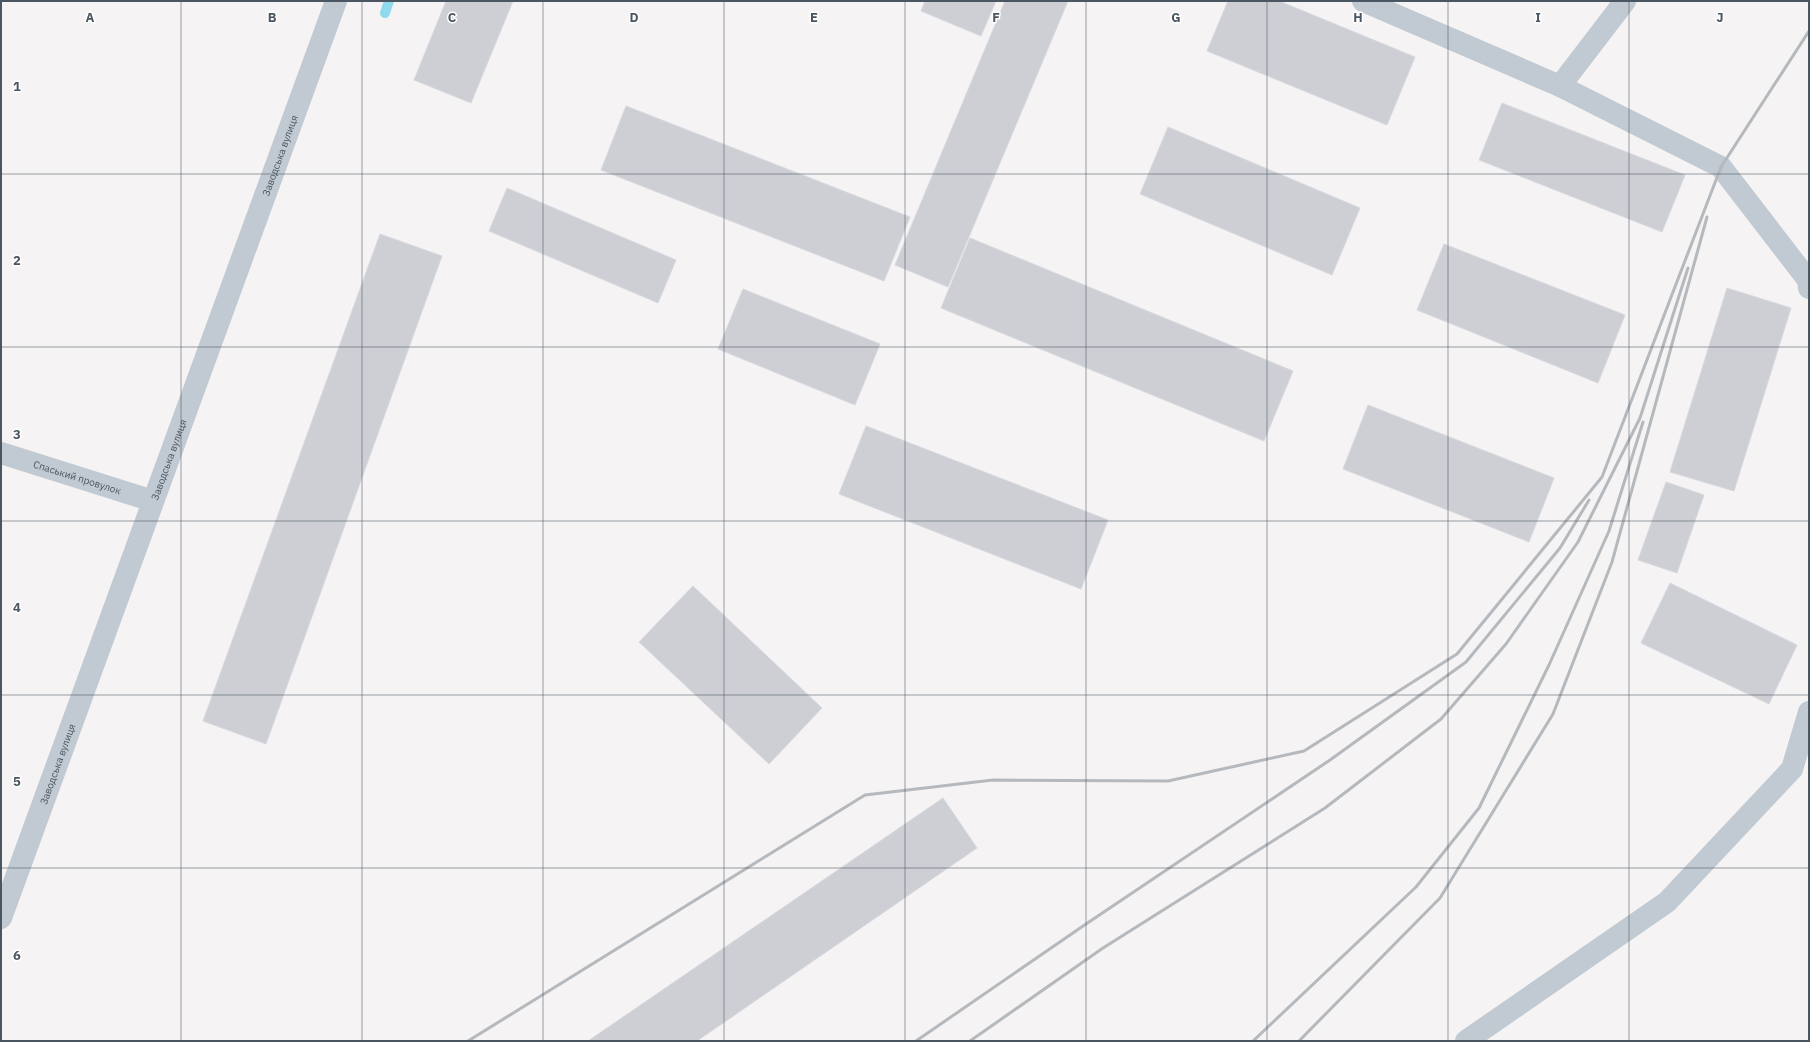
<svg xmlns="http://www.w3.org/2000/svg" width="1810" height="1042" font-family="'IBM Plex Sans',sans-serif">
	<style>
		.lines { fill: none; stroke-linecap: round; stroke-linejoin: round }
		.stream { stroke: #90daee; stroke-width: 10 }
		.building { fill: #cdcfd5; stroke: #d7d9de }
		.minor { stroke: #c1cad2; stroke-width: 22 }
		.rail { stroke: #b5b8bd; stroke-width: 3 }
		.grid { fill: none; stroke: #4a5661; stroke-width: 1; stroke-opacity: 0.55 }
		.labels { text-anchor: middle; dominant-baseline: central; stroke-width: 3; stroke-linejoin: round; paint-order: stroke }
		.street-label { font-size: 10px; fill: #4a5661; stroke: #fff }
		.grid-label { font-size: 13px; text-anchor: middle; font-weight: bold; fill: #4a5661; stroke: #fff; stroke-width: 3; stroke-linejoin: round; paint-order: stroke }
	</style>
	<rect width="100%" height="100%" fill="#f5f3f3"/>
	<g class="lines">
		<polyline class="stream" points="385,13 389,1"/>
	</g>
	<g class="building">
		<polygon points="446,1 513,1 471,103 414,80"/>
		<polygon points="925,1 996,1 981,36 921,11"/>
		<polygon points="1005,1 1068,1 948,287 895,265"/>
		<polygon points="1228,1 1279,1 1415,57 1387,125 1207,51"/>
		<polygon points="1502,103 1685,175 1662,232 1479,160"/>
		<polygon points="626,106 910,217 884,281 601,170"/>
		<polygon points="1168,127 1360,208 1332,275 1140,194"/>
		<polygon points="507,188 676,260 658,303 489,231"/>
		<polygon points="380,234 442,256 266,744 203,721"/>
		<polygon points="970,238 1293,371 1264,441 941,308"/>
		<polygon points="1444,244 1625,315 1598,383 1417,310"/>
		<polygon points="1727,288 1791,308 1734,491 1670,472"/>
		<polygon points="743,289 880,344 855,405 718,349"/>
		<polygon points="1368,405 1554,478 1529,542 1343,469"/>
		<polygon points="866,426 1108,520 1081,589 839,494"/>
		<polygon points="1666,482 1704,495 1677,573 1638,560"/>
		<polygon points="1670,583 1797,645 1769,704 1641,643"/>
		<polygon points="693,586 822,708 769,764 639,642"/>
		<polygon points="943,798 977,848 697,1041 588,1041"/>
	</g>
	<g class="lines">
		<g class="minor">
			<polyline points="1363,1 1560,86 1721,167 1808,280 1809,288"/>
			<polyline points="1560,86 1625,1"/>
			<path id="s1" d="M1,453l152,48"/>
			<path id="s2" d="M1,918l335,-917"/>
			<polyline points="1466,1041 1667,902 1792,769 1809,712"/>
		</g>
		<g class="rail">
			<polyline points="1719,173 1721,167 1809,31"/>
			<polyline points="468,1041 865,795 993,780 1168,781 1304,751 1457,654 1602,477 1721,167"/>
			<polyline points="916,1041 1086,924 1330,760 1466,662 1560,548 1589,500"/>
			<polyline points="970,1041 1103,948 1325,808 1441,719 1506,644 1578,542 1640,418 1688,268"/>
			<polyline points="1253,1041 1416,887 1479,808 1549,665 1609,531 1643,422"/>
			<polyline points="1299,1041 1440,898 1553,714 1612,562 1707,217"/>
		</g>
	</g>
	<path class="grid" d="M181,1v1040M362,1v1040M543,1v1040M724,1v1040M905,1v1040M1086,1v1040M1267,1v1040M1448,1v1040M1629,1v1040M1,174h1808M1,347h1808M1,521h1808M1,695h1808M1,868h1808"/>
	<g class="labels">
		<g class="street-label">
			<text stroke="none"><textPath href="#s2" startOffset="812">Заводська вулиця</textPath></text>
			<text stroke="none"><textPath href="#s2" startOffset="488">Заводська вулиця</textPath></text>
			<text stroke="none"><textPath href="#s1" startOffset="80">Спаський провулок</textPath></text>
			<text stroke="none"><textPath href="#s2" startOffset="164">Заводська вулиця</textPath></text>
		</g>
	</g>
	<g class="grid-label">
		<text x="90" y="22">A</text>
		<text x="272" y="22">B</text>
		<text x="452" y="22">C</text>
		<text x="634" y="22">D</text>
		<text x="814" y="22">E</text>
		<text x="996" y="22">F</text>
		<text x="1176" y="22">G</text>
		<text x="1358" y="22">H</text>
		<text x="1538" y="22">I</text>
		<text x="1720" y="22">J</text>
		<text x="17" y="91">1</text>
		<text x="17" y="265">2</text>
		<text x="17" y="439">3</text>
		<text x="17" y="612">4</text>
		<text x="17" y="786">5</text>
		<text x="17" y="960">6</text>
	</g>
	<rect width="1810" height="1042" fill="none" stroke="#4a5661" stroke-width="4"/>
</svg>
